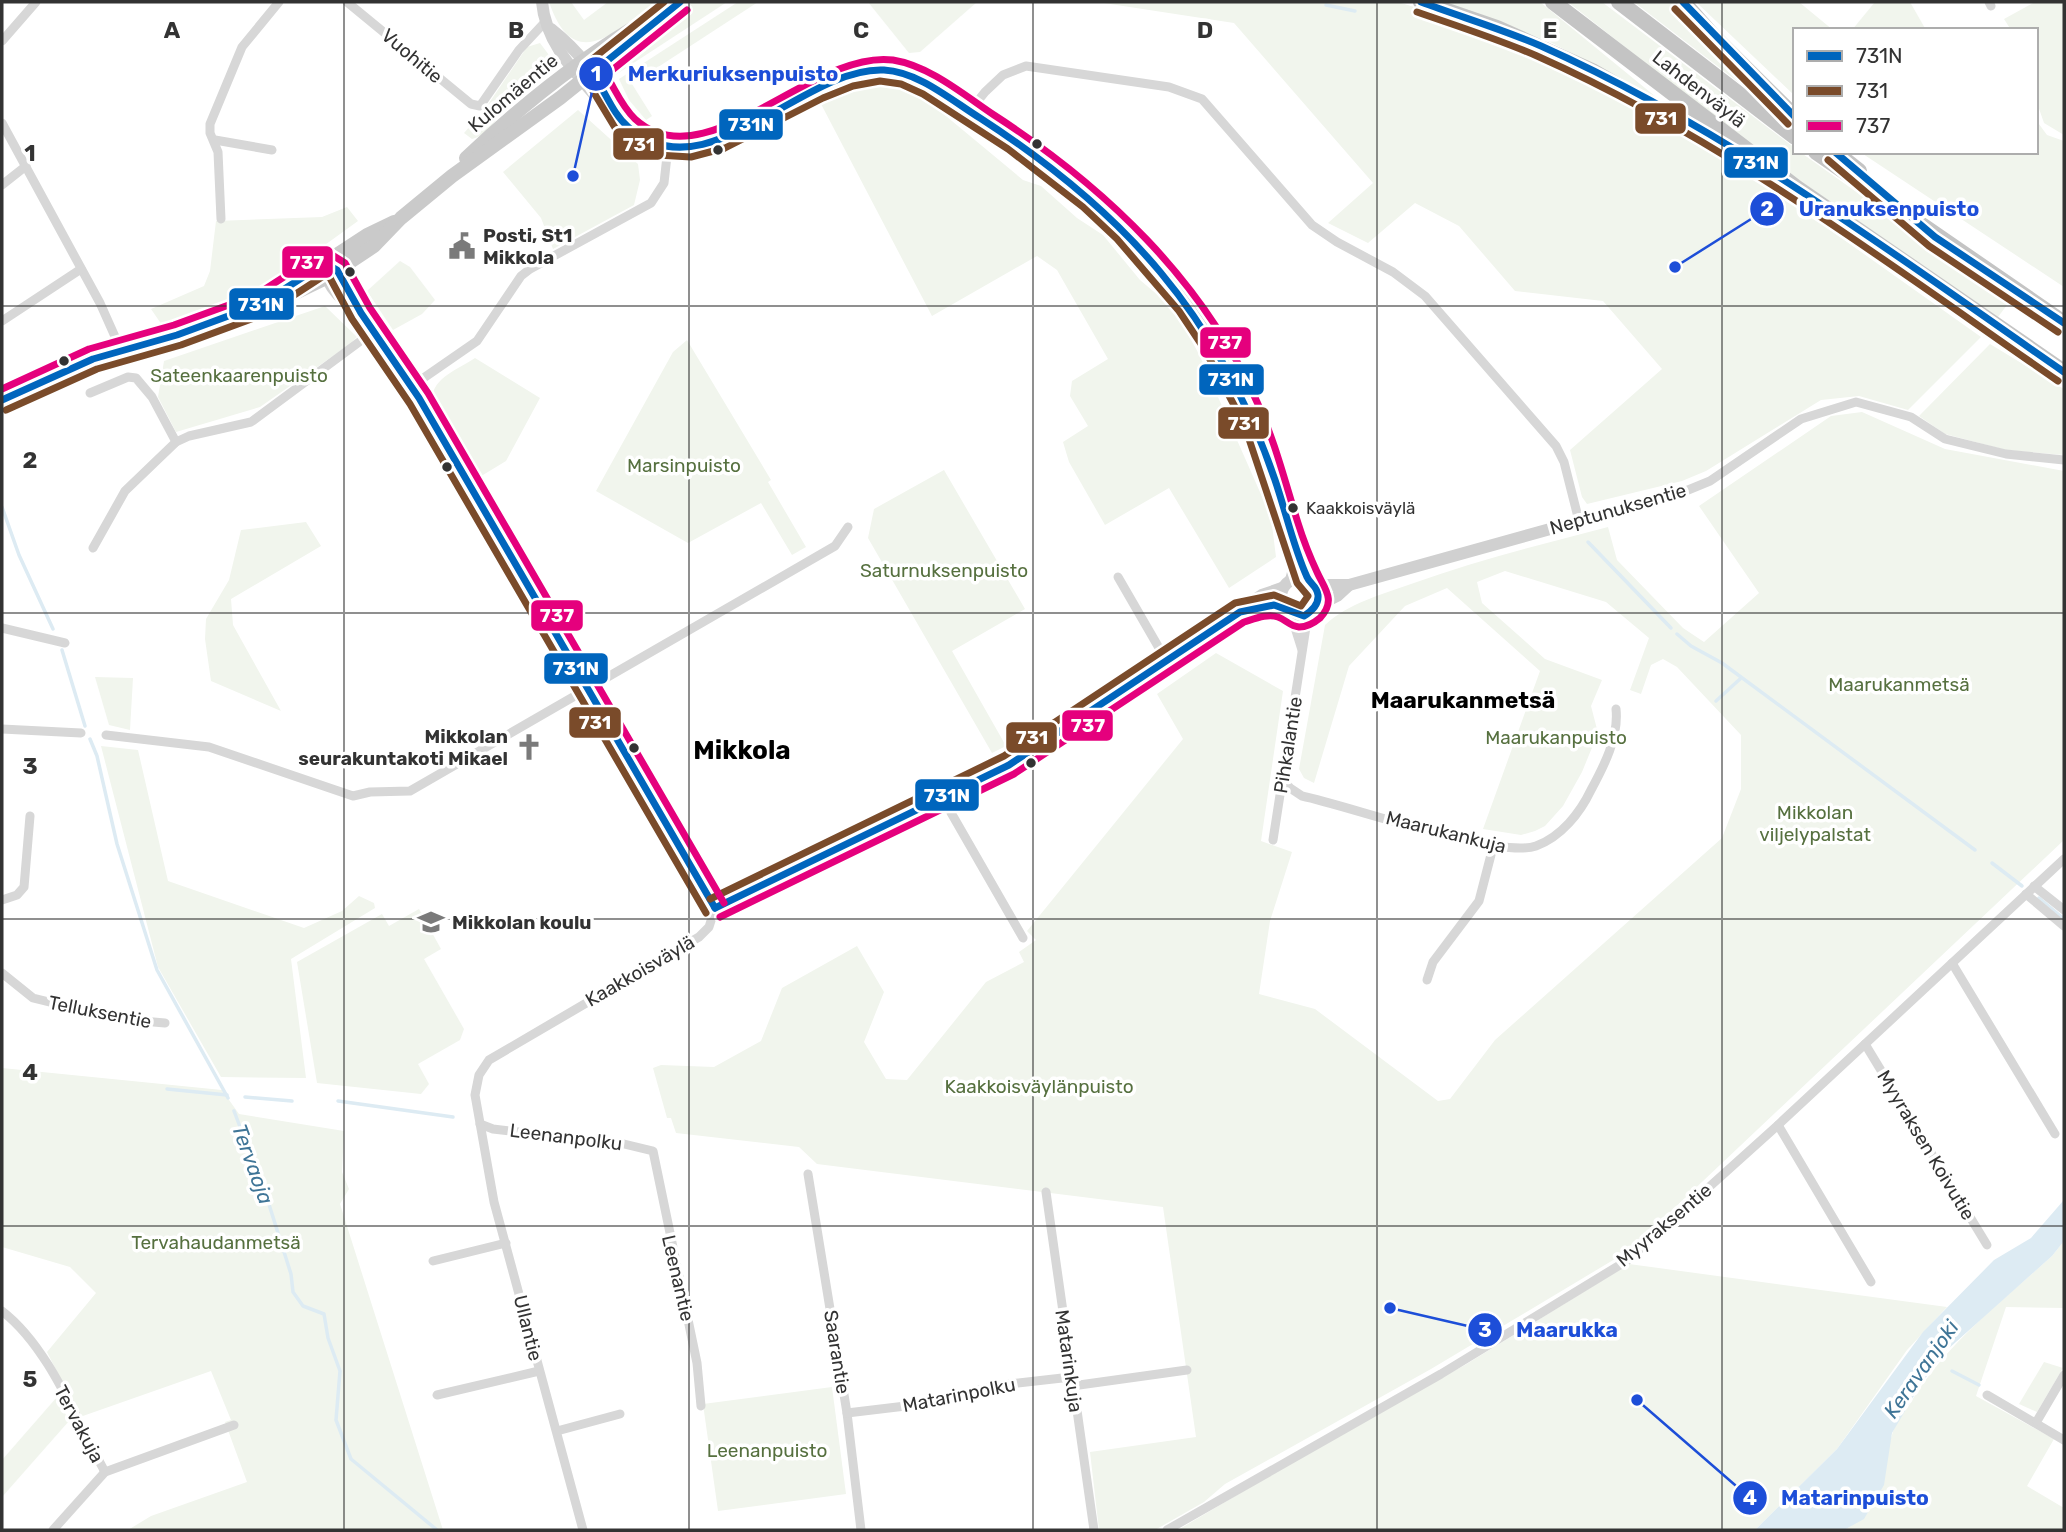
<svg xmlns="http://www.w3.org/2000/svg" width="2066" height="1532" font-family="Rubik,sans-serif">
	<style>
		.green { fill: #f1f5ed }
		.water { fill: #ddebf3 }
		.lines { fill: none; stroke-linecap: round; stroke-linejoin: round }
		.stream { stroke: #ddebf3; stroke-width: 3.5 }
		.street { stroke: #d7d7d7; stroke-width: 9 }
		.secondary { stroke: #d0d0d0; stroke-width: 12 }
		.primary { stroke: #cacaca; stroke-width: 14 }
		.highway { stroke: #c4c4c4; stroke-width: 16 }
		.bus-1-casing { stroke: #fff; stroke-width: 12 }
		.bus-2-casing { stroke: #fff; stroke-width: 12 }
		.bus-3-casing { stroke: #fff; stroke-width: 12 }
		.bus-1 { stroke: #0065bd; stroke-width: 7 }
		.bus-2 { stroke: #7a4b2a; stroke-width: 7 }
		.bus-3 { stroke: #e5007d; stroke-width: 7 }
		.grid { fill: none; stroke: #333; stroke-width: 2; stroke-opacity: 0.55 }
		.bus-dot { fill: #333; stroke: #fff; stroke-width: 2.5 }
		.labels { text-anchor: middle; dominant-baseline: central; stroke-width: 7; stroke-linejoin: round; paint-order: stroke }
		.bus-label { font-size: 17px; fill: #333; stroke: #fff; text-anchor: start }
		.street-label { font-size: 19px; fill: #333; stroke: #fff }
		.poi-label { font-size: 19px; font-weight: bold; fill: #333; stroke: #fff; text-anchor: start }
		.park-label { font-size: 19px; fill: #56703f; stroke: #fff }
		.water-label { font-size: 21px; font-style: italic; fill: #3f7597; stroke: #fff }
		.quarter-label { font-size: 23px; font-weight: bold; fill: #000; stroke: #fff }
		.district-label { font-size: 26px; font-weight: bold; fill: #000; stroke: #fff }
		.grid-label { font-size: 23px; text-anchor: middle; font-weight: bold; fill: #333; stroke: #fff; stroke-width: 7; stroke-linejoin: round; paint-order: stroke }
		.leader { fill: none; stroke: #1d4ed8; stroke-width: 2.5 }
		.callout-dot { fill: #1d4ed8; stroke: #fff; stroke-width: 2.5 }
		.mark-label { font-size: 21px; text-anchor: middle; font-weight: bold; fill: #fff }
		.callout-label { font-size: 21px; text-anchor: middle; font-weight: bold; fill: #1d4ed8; stroke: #fff; stroke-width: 7; stroke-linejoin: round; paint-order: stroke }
		.line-badge { stroke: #fff; stroke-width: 2.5 }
		.badge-label { font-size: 19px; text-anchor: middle; font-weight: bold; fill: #fff }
	</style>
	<rect width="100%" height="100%" fill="#fff"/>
	<g class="green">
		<path d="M549,2h22l13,18 24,-18h48c-42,30 -82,73 -107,0z"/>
		<polygon points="693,2 727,2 609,79 621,56"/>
		<polygon points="738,2 758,2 632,84 652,116 646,120 629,100 619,79"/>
		<polygon points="868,2 977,2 920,52 909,53"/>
		<polygon points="1097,2 1398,2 1472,25 1598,80 1723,154 1981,337 1908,410 1859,396 1821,400 1706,471 1682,481 1587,504 1582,497 1570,450 1662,369 1603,301 1515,291 1459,226 1415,203 1368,243 1328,223 1373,183 1234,23"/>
		<polygon points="1440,2 1540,2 1656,97 1550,42"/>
		<polygon points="1568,2 1602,2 1795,148 1795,152 1800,152 2010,301 1998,317 1757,151"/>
		<polygon points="1634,2 1678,2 1780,111 1777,112"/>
		<polygon points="1696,2 1799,2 1833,30 1795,30 1795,96"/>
		<polygon points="1875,2 1910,2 1926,30 1852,30"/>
		<polygon points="2035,2 2064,2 2064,135 2044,123 2036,100 2036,30 2011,30 2004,19"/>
		<path d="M540,43l9,12v12c-14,12 -30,23 -42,38 -11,13 -17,29 -35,34l-8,-6 21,-24 42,-62z"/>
		<polygon points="878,81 917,92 1023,180 1041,186 1077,218 1103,235 1140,280 1173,308 1199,354 1271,517 1276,557 1229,588 1169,488 1105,525 1069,462 1063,442 1088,426 1070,396 1072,381 1108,359 1057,270 1037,256 932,316 821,104 851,87"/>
		<polygon points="578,110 638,164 640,180 634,205 553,249 541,218 503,172"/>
		<polygon points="2036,120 2047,135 2064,141 2064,287 1860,152 2036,152"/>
		<polygon points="347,207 358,221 271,284 233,306 164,328 151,309 204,286 210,271 216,221 322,217"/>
		<polygon points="400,261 410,267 435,300 422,314 393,330 367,291"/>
		<polygon points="325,306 357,337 350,344 260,407 176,432 158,397 164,361"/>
		<polygon points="687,340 771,480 768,482 806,547 792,555 761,503 688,543 596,491 673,352"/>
		<polygon points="1990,344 2064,389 2064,455 2006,450 1945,434 1919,416"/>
		<path d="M475,358l65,40 -34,63 -28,17 -46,-79c1,-22 27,-30 43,-41z"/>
		<path d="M1862,412l83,37 119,22v369l-434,410 -199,119 -206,115 -21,18 -49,28h-56l-9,-78 106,-15 -33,-230 -346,-43 -18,-17 -123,-14 -5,-15h-4l-14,-50 8,-3 53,2 47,-26 21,-53 75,-42 27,46 -20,50 22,37 21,1 79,-98 38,-20 -5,-10 17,-12 -9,-9 156,-192 -26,-45 59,-41 67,38 -22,150 31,11 -22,69 -11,73 56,15 123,92 12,-2 45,-59 227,-202 19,-49v-54l-64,-68 -14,-8 -12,6 -10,29 -11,-4 19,-52 -43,-36 -101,-31 -28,11 5,21 63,56 57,21 -11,26 7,27 -16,39 -19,34 -18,20 -10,5 -14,4 -38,-6 57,-158 -93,-83 -42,18 -56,60 -35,117 -10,-5 -5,-9 26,-144c24,-22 55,-30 86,-41 65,-23 131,-40 197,-57l9,33 66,68 21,14 55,-49 -60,-87 132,-90z"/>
		<polygon points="944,470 1025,609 952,651 1006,746 992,753 868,538 874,509"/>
		<polygon points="306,522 321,546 231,599 233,625 281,711 211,681 205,639 206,619 229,580 241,530"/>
		<polygon points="95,677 133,678 130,730 109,725"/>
		<polygon points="101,746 138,750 168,881 304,928 342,911 359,896 374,903 375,908 291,959 306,1078 221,1077 158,967"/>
		<polygon points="419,909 441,949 424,959 464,1029 460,1040 418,1064 429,1084 421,1094 317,1083 297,962 382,914 389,926"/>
		<polygon points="2,1068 222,1090 239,1114 344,1131 342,1172 349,1189 340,1204 443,1530 128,1530 151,1516 247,1482 225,1422 231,1420 211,1371 80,1417 47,1352 96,1293 70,1267 2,1247"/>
		<path d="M2064,1241v67l-58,-1 -30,89 78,43 -27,47 37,22v22h-220c48,-27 34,-52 48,-95 2,-10 10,-20 16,-28 36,-62 92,-104 144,-151z"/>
		<polygon points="1629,1264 1947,1307 1907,1350 1837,1449 1755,1530 1178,1530 1370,1416 1465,1365"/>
		<polygon points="2044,1362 2063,1368 2037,1412 2019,1404"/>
		<polygon points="832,1387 846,1494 718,1511 703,1404"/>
		<polygon points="57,1397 69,1421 2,1497 2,1460"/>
	</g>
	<polygon class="water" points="2064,1193 2064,1241 2052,1256 1947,1350 1921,1384 1892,1433 1884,1485 1864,1519 1844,1530 1755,1530 1837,1449 1923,1332 1994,1260 2031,1238 2063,1201"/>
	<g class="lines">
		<g class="stream">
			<polyline points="1326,5 1355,11"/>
			<polyline points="2,507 19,555 53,629"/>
			<polyline points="1588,542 1671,628"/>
			<polyline points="1677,634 1691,646 1722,663 1975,850"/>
			<polyline points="62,650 85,726"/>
			<polyline points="1716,701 1740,679"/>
			<polyline points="90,739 97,756 117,844 157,970 228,1098"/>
			<polyline points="1992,863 2022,886"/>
			<polyline points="2039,898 2064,919"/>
			<polyline points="167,1089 227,1095"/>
			<polyline points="245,1097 292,1101"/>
			<polyline points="338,1101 453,1117"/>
			<polyline points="234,1111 266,1195 291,1274 293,1292 303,1306 324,1314 328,1338 340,1371 336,1420 351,1459 437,1530"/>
			<polyline points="1952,1371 1979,1385"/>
		</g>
		<g class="street">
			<polyline points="347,2 471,104 480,106 519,50 546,21"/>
			<polyline points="1989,2 1991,6"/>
			<polyline points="2,41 36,2"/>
			<polyline points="969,112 985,92 1003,75 1026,66 1169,87 1202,99 1312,225 1337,242 1393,272 1425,296 1556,446 1564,462 1579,521 1671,497 1710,481 1801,419 1856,402 1911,417 1945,439 2006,454 2064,460"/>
			<polyline points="2,123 100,303 121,350"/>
			<polyline points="215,140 272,150"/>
			<polyline points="2,185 26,166"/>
			<polyline points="221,219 218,152 210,133 210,124 242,47 279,2"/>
			<polyline points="2,321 81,269"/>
			<polyline points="412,386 477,341 521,276 530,269 651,203 664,183 668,147"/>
			<polyline points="90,393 128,377 136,378 152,397 176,442"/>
			<polyline points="93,548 125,491 176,442 189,436 251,422 374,331"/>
			<polyline points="1118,577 1166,660"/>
			<polyline points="1291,615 1302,650"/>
			<polyline points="2,628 65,643"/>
			<polyline points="2,729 81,733"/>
			<polyline points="106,735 209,747 353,796 370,792 410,791 835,546 848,527"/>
			<path d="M1282,778l8,10 12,8c48,10 196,63 234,50 25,-9 44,-33 55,-56 13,-24 28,-53 25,-81"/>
			<polyline points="942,797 1023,938"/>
			<polyline points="1273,840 1308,614"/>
			<polyline points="2034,886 2064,910"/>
			<polyline points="2026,894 2064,926"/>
			<polyline points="2,900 17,895 24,887 30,816"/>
			<polyline points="1952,963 2055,1134"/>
			<polyline points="2,973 33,998 119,1019 165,1023"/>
			<polyline points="1427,980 1433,962 1479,901 1493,847"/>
			<polyline points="1865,1044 1987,1245"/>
			<polyline points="480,1124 493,1129 624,1144 653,1151 697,1363 701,1406"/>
			<polyline points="1778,1125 1871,1282"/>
			<polyline points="808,1174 847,1413 861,1530"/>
			<polyline points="1046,1192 1094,1530"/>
			<polyline points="433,1261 506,1243"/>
			<path d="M2,1311c47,36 74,109 103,161"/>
			<polyline points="1072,1386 1187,1370"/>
			<polyline points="437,1395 539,1371"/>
			<polyline points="1987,1395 2064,1440"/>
			<polyline points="847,1413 914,1405 1001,1385 1071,1377"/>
			<polyline points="2037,1421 2064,1375"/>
			<polyline points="557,1431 620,1414"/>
			<polyline points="53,1530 105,1472 234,1425"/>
			<polyline points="583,1530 494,1202 475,1095 479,1075 489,1060 699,937 709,927 715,908"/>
			<polyline points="1167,1530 1441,1374 1628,1260 1778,1125 2064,859"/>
		</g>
		<g class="secondary">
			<path d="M542,2c3,36 27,64 51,91 20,23 45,48 77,54 20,4 43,-5 61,-14 35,-16 112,-61 147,-63 14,-1 28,4 41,10 48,31 96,59 142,94 99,76 167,176 209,293 13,34 33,76 21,113"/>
			<path d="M551,29c28,22 51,53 67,84"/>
			<polyline points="331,267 348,286 361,313 419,398 715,908 1009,765 1262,595 1282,588"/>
			<path d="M325,269c2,20 20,33 35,44"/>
			<polyline points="1295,543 1304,560 1307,579"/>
			<circle cx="1300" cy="597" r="19"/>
			<polyline points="1315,585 1349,585 1579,521"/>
			<polyline points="1317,606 1337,596 1349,585"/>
			<polyline points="1247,610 1266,606 1283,607"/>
		</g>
		<g class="primary">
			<path d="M466,158c55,-52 115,-101 181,-138"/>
			<polyline points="277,294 367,235 394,222"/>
			<polyline points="2,400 93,359 209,324 293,294 326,278 374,246 401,218 452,176 560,98 677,4"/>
		</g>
		<g class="highway">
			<polyline points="1421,2 1497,28 1592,71 1731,151"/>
			<polyline points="1553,2 1797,188 2064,372"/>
			<polyline points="1619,2 1795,137"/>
			<polyline points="1683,2 1714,37 1795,117"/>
			<polyline points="1816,152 2064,323"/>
			<polyline points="1835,152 1859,171"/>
		</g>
		<defs>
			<g id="bus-1">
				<path d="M680,2l-88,71c13,17 20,40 36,54 78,69 175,-61 256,-57 35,2 67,30 96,48 144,93 239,198 295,362 11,32 18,66 32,97 3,7 10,9 11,18 1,10 -6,16 -14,21l-30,-11 -34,7 -231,153 -294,143"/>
				<path d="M1421,2c40,15 81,27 120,44 188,84 355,210 523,326"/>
				<polyline points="1683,2 1795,117"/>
				<polyline points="1835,152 1935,237 2064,323"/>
				<polyline points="2,400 93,359 177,335 261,304 325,263 337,270 361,313 419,398 715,908"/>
			</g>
			<g id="bus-2">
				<polyline points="664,2 585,65 582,73 617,131 657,155 691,157 725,148 823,98 853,86 880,81 901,84 923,94 1008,149 1083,207 1117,239 1179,311 1205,350 1244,424 1297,583 1308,596 1301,606 1274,595 1235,603 1004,756 710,899"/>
				<polyline points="1675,9 1788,124"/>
				<path d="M1417,12c40,14 81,27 120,44 187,83 353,209 521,325"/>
				<polyline points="1828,160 1929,246 2058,332"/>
				<polyline points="6,410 97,369 181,345 265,314 325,275 330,278 352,319 410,404 706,913"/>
			</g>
			<g id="bus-3">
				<path d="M687,10l-81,65c9,14 16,32 29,44 70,64 177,-70 258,-59 37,6 71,35 101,55 110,71 210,166 263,287 18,39 28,80 41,121 5,16 12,34 19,49 7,16 20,28 3,46 -6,5 -13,9 -21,9 -9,-1 -13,-7 -21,-10 -10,-4 -24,2 -34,5l-230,152 -294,143"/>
				<polyline points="2,389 89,349 174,325 256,295 321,253 329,253 345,263 370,308 428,393 724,903"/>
			</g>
		</defs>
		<use href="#bus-1" class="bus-1-casing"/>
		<use href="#bus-2" class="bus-2-casing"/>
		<use href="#bus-3" class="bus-3-casing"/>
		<use href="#bus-1" class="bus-1"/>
		<use href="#bus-2" class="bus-2"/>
		<use href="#bus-3" class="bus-3"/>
	</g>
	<path class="grid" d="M344,2v1528M689,2v1528M1033,2v1528M1377,2v1528M1722,2v1528M2,306h2062M2,613h2062M2,919h2062M2,1226h2062"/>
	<defs>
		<symbol id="civic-bare" viewBox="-9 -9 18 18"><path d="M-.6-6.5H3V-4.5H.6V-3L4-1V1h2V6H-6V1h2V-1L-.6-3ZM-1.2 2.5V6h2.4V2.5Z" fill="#7a7a7a" stroke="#fff" stroke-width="2.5" paint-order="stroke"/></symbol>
		<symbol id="church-bare" viewBox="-9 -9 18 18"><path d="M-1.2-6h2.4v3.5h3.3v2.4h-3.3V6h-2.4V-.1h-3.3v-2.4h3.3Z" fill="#7a7a7a" stroke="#fff" stroke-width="2.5" paint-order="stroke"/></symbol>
		<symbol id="school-bare" viewBox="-9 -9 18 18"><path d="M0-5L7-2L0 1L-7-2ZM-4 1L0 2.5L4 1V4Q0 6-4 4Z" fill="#7a7a7a" stroke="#fff" stroke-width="2.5" paint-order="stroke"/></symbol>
	</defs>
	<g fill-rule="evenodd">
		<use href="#civic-bare" x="443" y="227" width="38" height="38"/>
		<use href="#church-bare" x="510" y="728" width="38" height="38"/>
		<use href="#school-bare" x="412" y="903" width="38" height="38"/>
	</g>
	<g class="bus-dot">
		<circle cx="1037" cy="144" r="6"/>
		<circle cx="718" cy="150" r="6"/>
		<circle cx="350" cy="272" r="6"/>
		<circle cx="64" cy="361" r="6"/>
		<circle cx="447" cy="467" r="6"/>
		<circle cx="1293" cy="508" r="6"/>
		<circle cx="634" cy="748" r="6"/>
		<circle cx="1031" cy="763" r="6"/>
	</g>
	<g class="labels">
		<g class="bus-label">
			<text x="1306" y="508">Kaakkoisväylä</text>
		</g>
		<g class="street-label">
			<text transform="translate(412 56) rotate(40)">Vuohitie</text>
			<text transform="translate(1699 89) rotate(38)">Lahdenväylä</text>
			<text transform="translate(513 93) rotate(-40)">Kulomäentie</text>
			<text transform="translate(1618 509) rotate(-16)">Neptunuksentie</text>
			<text transform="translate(1288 745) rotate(-81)">Pihkalantie</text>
			<text transform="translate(1446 832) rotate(14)">Maarukankuja</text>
			<text transform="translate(640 971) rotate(-30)">Kaakkoisväylä</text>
			<text transform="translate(100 1012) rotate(11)">Telluksentie</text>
			<text transform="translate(566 1137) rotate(7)">Leenanpolku</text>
			<text transform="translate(1926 1145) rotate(59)">Myyraksen Koivutie</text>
			<text transform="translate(1664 1225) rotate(-40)">Myyraksentie</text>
			<text transform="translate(678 1278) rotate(77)">Leenantie</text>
			<text transform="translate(528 1328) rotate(76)">Ullantie</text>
			<text transform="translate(837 1352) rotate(81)">Saarantie</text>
			<text transform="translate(1069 1361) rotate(82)">Matarinkuja</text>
			<text transform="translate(959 1395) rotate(-11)">Matarinpolku</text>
			<text transform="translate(79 1424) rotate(62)">Tervakuja</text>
		</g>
		<g class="poi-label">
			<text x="483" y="235">Posti, St1<tspan x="483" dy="22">Mikkola</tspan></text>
			<text x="508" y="736" text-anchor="end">Mikkolan<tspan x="508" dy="22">seurakuntakoti Mikael</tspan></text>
			<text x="452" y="922">Mikkolan koulu</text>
		</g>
		<g class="park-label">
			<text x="239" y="375">Sateenkaarenpuisto</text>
			<text x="684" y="465">Marsinpuisto</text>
			<text x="944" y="570">Saturnuksenpuisto</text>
			<text x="1899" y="684">Maarukanmetsä</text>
			<text x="1556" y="737">Maarukanpuisto</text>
			<text x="1815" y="812">Mikkolan<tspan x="1815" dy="22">viljelypalstat</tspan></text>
			<text x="1039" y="1086">Kaakkoisväylänpuisto</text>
			<text x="216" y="1242">Tervahaudanmetsä</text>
			<text x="767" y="1450">Leenanpuisto</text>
		</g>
		<g class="water-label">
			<text transform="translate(253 1164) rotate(70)">Tervaoja</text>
			<text transform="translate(1921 1369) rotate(-55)">Keravanjoki</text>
		</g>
		<g class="quarter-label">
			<text x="1463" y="700">Maarukanmetsä</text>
		</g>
		<g class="district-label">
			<text x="742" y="750">Mikkola</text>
		</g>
	</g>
	<g class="grid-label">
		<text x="172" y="38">A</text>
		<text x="516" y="38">B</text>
		<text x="861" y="38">C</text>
		<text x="1205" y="38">D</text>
		<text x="1550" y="38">E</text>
		<text x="30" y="161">1</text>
		<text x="30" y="468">2</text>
		<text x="30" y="774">3</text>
		<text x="30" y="1080">4</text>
		<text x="30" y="1387">5</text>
	</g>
	<path class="leader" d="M573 176L596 74M1675 267L1767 209M1390 1308L1485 1330M1637 1400L1750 1498"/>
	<g class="callout-dot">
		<circle cx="573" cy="176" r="7"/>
		<circle cx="1675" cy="267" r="7"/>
		<circle cx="1390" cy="1308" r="7"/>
		<circle cx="1637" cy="1400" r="7"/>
		<circle cx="596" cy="74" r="18"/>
		<circle cx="1767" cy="209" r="18"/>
		<circle cx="1485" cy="1330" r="18"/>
		<circle cx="1750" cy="1498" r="18"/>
	</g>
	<g class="mark-label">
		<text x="596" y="81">1</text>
		<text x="1767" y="216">2</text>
		<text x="1485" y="1337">3</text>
		<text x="1750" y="1505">4</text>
	</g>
	<g class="callout-label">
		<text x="733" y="81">Merkuriuksenpuisto</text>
		<text x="1889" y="216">Uranuksenpuisto</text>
		<text x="1567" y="1337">Maarukka</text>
		<text x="1855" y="1505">Matarinpuisto</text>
	</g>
	<g class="line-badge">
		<rect x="1634" y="102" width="53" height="33" rx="7" fill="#7a4b2a"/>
		<rect x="718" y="108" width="66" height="33" rx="7" fill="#0065bd"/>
		<rect x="612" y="127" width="53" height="34" rx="7" fill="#7a4b2a"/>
		<rect x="1723" y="146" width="66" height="33" rx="7" fill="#0065bd"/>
		<rect x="281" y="245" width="53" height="34" rx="7" fill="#e5007d"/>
		<rect x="228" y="287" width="67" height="34" rx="7" fill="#0065bd"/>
		<rect x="1199" y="326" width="53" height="33" rx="7" fill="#e5007d"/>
		<rect x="1198" y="363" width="67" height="33" rx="7" fill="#0065bd"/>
		<rect x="1217" y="406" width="53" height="34" rx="7" fill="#7a4b2a"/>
		<rect x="530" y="599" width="54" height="33" rx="7" fill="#e5007d"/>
		<rect x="543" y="652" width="66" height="33" rx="7" fill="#0065bd"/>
		<rect x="568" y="706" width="54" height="33" rx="7" fill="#7a4b2a"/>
		<rect x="1061" y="709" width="53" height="33" rx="7" fill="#e5007d"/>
		<rect x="1005" y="721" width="53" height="33" rx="7" fill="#7a4b2a"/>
		<rect x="914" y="778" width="66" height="34" rx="7" fill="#0065bd"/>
	</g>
	<g class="badge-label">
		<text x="1661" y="125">731</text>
		<text x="751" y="131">731N</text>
		<text x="639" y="151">731</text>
		<text x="1756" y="169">731N</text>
		<text x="307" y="269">737</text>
		<text x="261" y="311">731N</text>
		<text x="1225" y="349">737</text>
		<text x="1231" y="386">731N</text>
		<text x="1244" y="430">731</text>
		<text x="557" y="622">737</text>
		<text x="576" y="675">731N</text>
		<text x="595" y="729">731</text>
		<text x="1088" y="732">737</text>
		<text x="1032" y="744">731</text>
		<text x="947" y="802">731N</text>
	</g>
	<rect width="2066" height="1532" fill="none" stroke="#333333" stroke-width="7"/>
	<rect x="1793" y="28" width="245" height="126" fill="#ffffff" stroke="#adadad" stroke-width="2"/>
	<rect x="1807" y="51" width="35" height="10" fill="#0065bd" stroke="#adadad" stroke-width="2"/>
	<text x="1856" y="63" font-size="21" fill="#333333">731N</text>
	<rect x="1807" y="86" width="35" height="10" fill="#7a4b2a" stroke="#adadad" stroke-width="2"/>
	<text x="1856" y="98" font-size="21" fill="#333333">731</text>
	<rect x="1807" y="121" width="35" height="10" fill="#e5007d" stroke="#adadad" stroke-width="2"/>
	<text x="1856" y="133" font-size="21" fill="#333333">737</text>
</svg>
